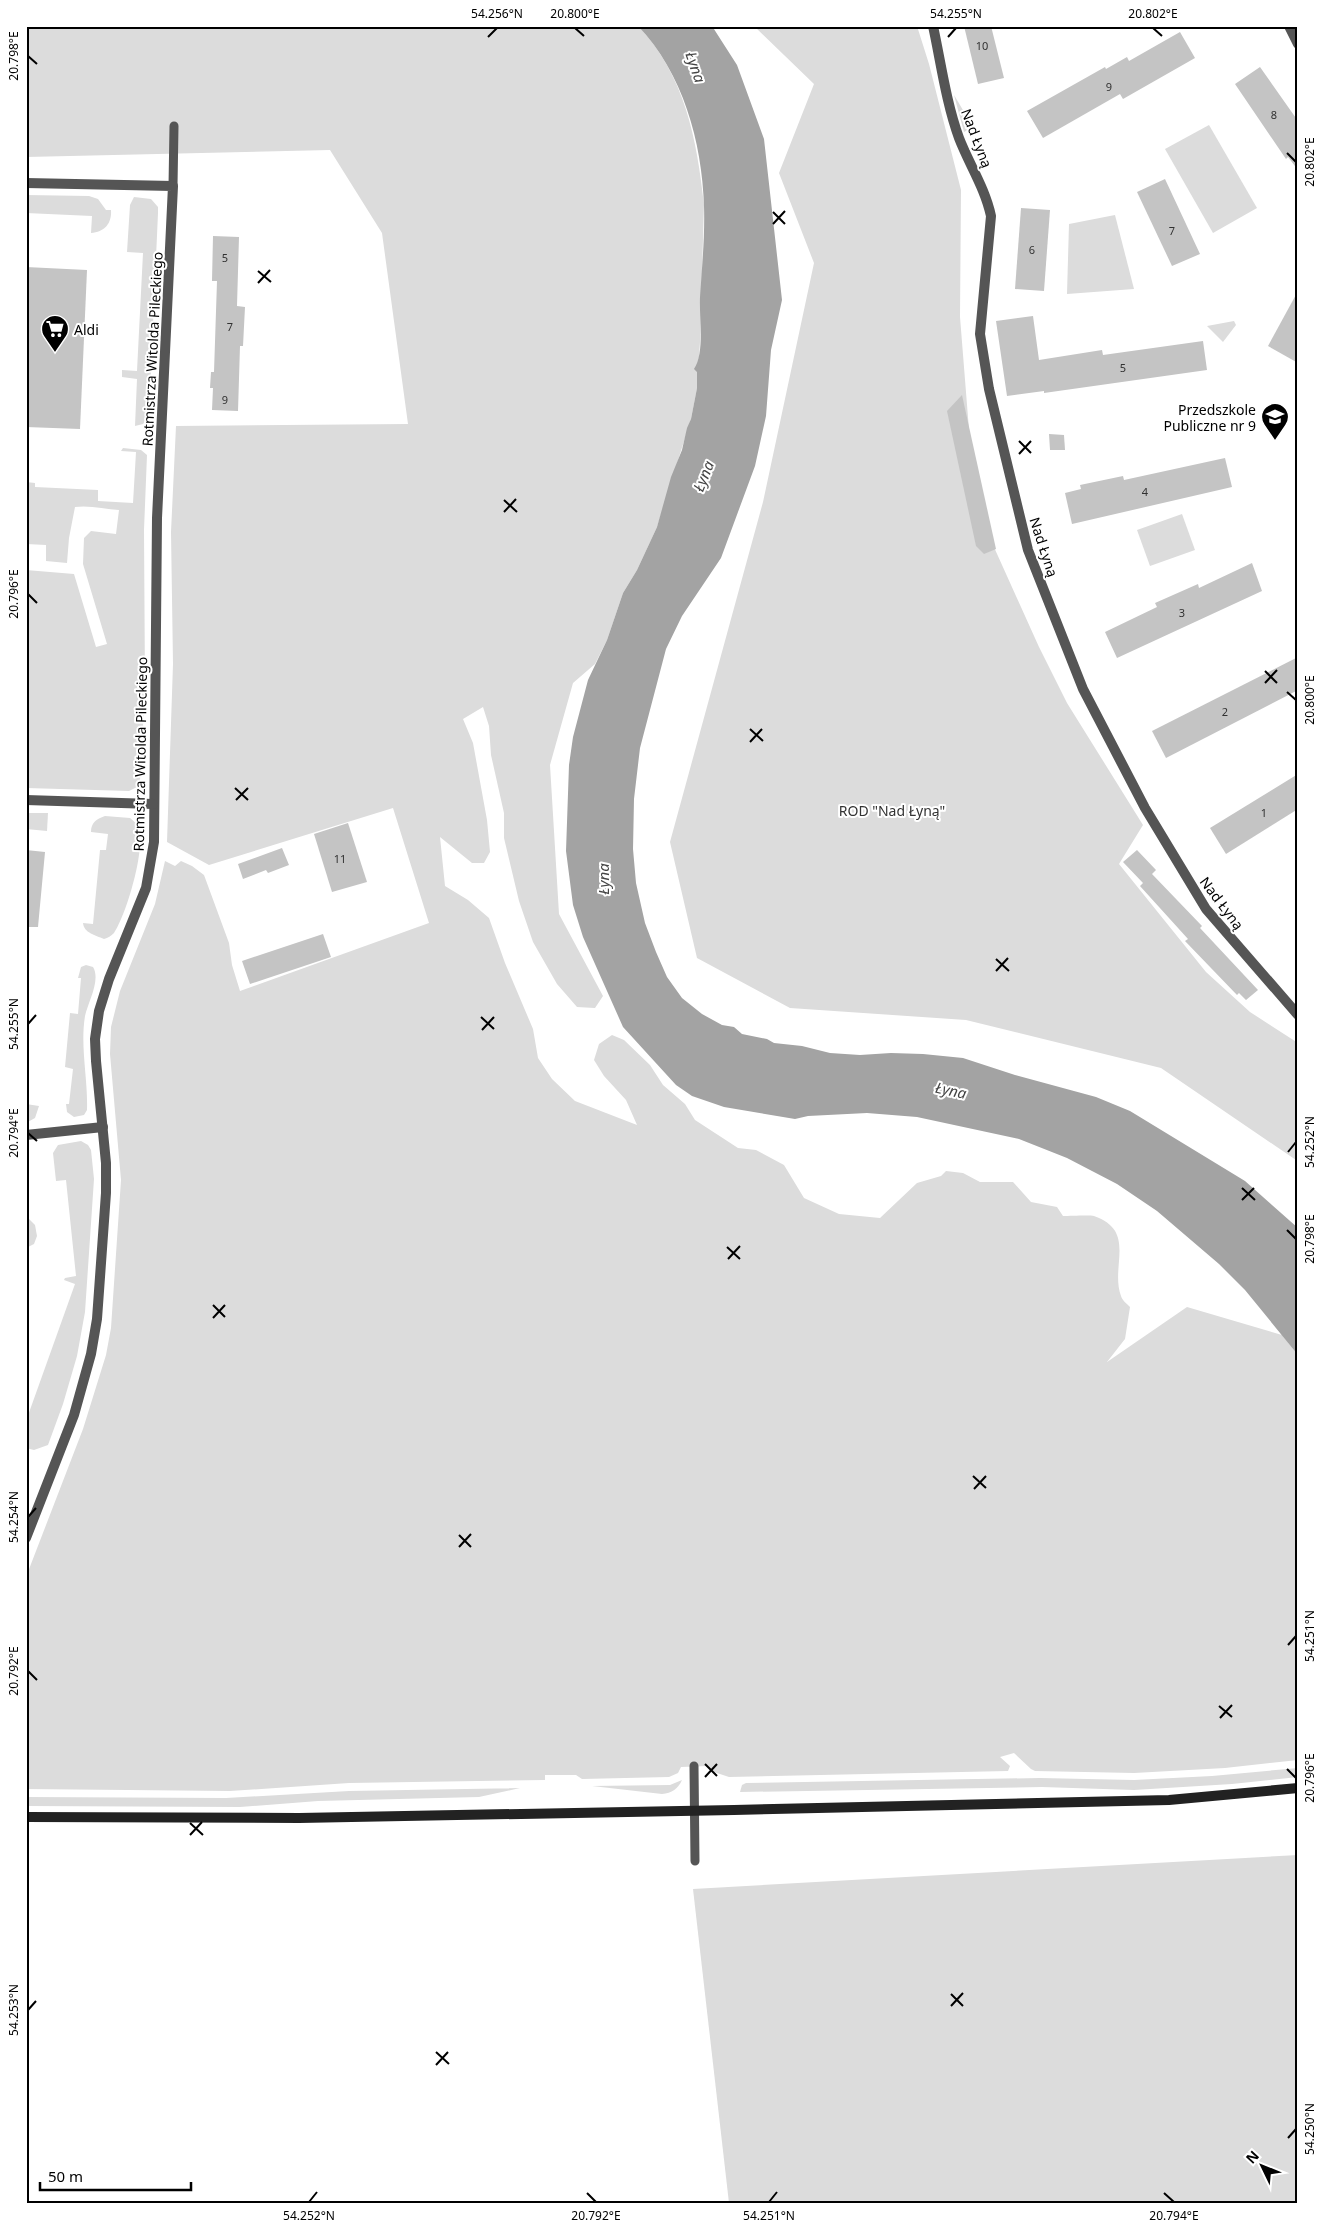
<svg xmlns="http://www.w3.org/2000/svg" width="1324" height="2229" font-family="'Noto Sans',sans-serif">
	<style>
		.green { fill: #dcdcdc }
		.water { fill: #a3a3a3 }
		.building { fill: #c4c4c4 }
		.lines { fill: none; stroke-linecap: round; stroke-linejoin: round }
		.service { stroke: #555; stroke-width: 9 }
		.minor { stroke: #555; stroke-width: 10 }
		.secondary { stroke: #222; stroke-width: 10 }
		.ticks { fill: none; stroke: #000; stroke-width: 2 }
		.labels { text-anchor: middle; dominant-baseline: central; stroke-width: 4; stroke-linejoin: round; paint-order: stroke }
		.number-label { font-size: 11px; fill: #313131 }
		.street-label { font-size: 14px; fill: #000; stroke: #fff }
		.poi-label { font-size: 14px; fill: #000; stroke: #fff; text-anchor: start }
		.park-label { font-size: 14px; fill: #333; stroke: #fff }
		.water-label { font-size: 15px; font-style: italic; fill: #444; stroke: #fff }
		.neatline { fill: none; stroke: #000; stroke-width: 2 }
		.ticks-label { font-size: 12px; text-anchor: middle; fill: #000 }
	</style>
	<rect width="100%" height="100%" fill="#fff"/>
	<g class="green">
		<path d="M26,26h612c47,49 59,114 66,179l-4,137 -3,46 -6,31 -34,108 -20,43 -14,23 -16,47 -12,24 -22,19 -23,82 9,149 44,82 -8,12 -18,-1 -20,-23 -24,-42 -14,-41 -15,-63v-25l-13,-58 -2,-29 -6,-19 -20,12 10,24 14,77 3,32 -6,11h-12l-32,-26 5,49 23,14 21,18 16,45 28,66 5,29 14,21 23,22 62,24 -11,-25 -22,-24 -10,-16 5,-16 13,-9 12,5 26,25 13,20 22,19 10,16 43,28 18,2 28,15 20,33 35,16 41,4 37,-35 24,-7 5,-5 17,2 17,9h33l18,20 26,5 6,9c7,0 27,-1 31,0 43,15 16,50 27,80 1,4 6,8 9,11l-5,32 -18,23 80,-55 95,28 16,20v405l-73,8 -91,5 -99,-2 -4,-2 -17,-16 -14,4 10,9 -2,5 -279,6 -15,-5 -6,-6 -27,1 -3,6 -9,4 -87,2 -6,-4h-31v5l-196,3 -119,8 -204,-2v-212l57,-148 23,-74 5,-27 10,-148 -11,-126 1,-27 9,-36 35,-87 10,-43 10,5 6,-5 11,5 12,9 25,68 3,22 8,26 189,-68 -36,-115 -184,57 -42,-23 6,-178 -2,-132 5,-106 232,-2 -26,-191 -52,-83 -304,7z"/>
		<polygon points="754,26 917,26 929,64 961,190 960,317 975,505 1039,647 1067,703 1143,825 1119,864 1206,972 1250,1012 1298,1043 1298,1157 1296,1160 1161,1068 966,1020 790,1008 697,958 670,842 763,502 814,263 779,173 814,84"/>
		<polygon points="954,95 973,127 964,132"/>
		<polygon points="1209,125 1257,208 1213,233 1165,149"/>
		<path d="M26,195l63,1 9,3 8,11h5c1,14 -7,22 -20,23l1,-17 -66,-3z"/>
		<polygon points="134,197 151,199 158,207 158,213 149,415 143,424 135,426 137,379 122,377 122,370 137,371 143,253 127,252 130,205"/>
		<polygon points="1115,215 1134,289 1067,294 1069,224"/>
		<polygon points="1234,321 1236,325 1223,342 1207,326"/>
		<path d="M123,448l18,2 6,5 -3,75 1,160 -5,90 -3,7 -8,4 -103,-3v-218l48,4 22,73 11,-3 -24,-80 1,-26 7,-7 25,3 3,-24c-14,-1 -30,-5 -44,-3l-6,31 -2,25 -21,-2v-16l-20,-1v-62l9,1v4l63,3v11l35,2 3,-51 -15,-1z"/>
		<polygon points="1182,514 1195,550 1150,566 1137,530"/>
		<polygon points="26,813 48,813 47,831 26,829"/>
		<path d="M105,816l25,2c3,3 7,5 8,9 9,19 -12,89 -24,106 -3,3 -6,5 -10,6 -9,-4 -20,-6 -21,-16l10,1 7,-74h6l2,-16 -17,-2c0,-9 5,-13 14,-16z"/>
		<path d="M86,965l7,2c8,13 -5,35 -8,49 -5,31 3,62 2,94l-3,5 -10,2 -7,-5 -1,-8h3l4,-35 -8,-2 5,-54 8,1 3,-36h-3l3,-11z"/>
		<polygon points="26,1104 39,1106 35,1118 26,1123"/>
		<polygon points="81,1141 88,1145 91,1150 94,1179 85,1312 77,1356 63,1404 48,1445 34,1450 26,1448 26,1421 75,1284 64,1280 65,1278 76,1276 66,1180 56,1181 53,1153 58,1145"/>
		<polygon points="28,1218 35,1225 37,1236 34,1244 26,1248"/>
		<polygon points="1298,1768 1298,1777 1232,1784 1134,1790 1042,1787 740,1792 742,1785 746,1783 1040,1778 1134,1780 1212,1776"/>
		<path d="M682,1780c-4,9 -10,13 -20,14l-70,-8 78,-1z"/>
		<polygon points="520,1788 479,1797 318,1801 240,1807 26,1806 26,1797 226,1798 349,1791"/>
		<polygon points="1298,1855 1298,2203 729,2203 693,1889"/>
	</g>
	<path class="water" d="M638,26h74l25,39 27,74 18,161 -11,50 -5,66 -11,50 -34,92 -39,58 -16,33 -26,99 -6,51 -1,50 3,34 9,40 11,29 11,25 15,21 20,16 20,11 12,2 8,7 25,5 7,4 28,3 28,7 30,2 31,-2 32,1 40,4 52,17 81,22 34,14 115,70 53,47v127l-53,-65 -26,-26 -62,-53 -40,-27 -50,-26 -48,-19 -102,-22 -50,-4 -59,3 -13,3 -71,-12 -32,-11 -16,-11 -53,-58 -40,-90 -10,-32 -7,-54 3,-86 4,-28 15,-57 19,-40 16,-47 14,-23 20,-43 14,-50 11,-27 5,-22 4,-9 6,-31v-16l-3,-3c11,-16 5,-52 6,-72 2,-30 5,-61 4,-91 -2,-64 -21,-133 -66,-180z"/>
	<g class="building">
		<polygon points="964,26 991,26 1004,78 978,84"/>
		<polygon points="1180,32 1195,58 1123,99 1120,94 1043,138 1027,111 1105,67 1106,69 1127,57 1129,61"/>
		<polygon points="1260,67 1298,121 1298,170 1288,157 1286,159 1235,84"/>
		<polygon points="1165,179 1200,254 1172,266 1137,192"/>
		<polygon points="1021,208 1050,210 1044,291 1015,289"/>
		<polygon points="213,236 239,237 237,306 245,307 243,346 240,346 238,411 212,410 213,388 210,388 211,372 214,372 217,281 212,281"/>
		<polygon points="26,267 87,270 80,429 26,427"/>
		<polygon points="1298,291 1298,363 1268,346"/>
		<polygon points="1033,316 1039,360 1102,350 1103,355 1203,341 1207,370 1044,393 1044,391 1007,396 996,321"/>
		<polygon points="962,395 996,549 984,554 976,546 947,411"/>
		<polygon points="1049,434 1064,435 1065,450 1050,450"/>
		<polygon points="1225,458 1232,487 1072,524 1065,493 1081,489 1080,485 1123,476 1124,480"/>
		<polygon points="1252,563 1262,591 1117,658 1105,632 1157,607 1155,603 1198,584 1199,588"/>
		<polygon points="1298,657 1298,690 1166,758 1152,731"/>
		<polygon points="1298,774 1298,809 1226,854 1210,828"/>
		<polygon points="348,823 367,882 332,892 314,834"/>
		<polygon points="282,848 289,865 268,873 266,870 243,879 238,864"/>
		<polygon points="26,850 45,852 38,927 26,927"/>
		<polygon points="1137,850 1156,870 1152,874 1202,926 1200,928 1258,990 1246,1000 1239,993 1237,995 1185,941 1188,939 1140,886 1143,883 1123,862"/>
		<polygon points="323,934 331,957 250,984 242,961"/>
	</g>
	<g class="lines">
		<g class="service">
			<polyline points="173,186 174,126"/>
			<polyline points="694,1766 695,1861"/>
		</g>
		<g class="minor">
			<path d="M933,26c8,37 13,76 26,112 10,26 26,50 32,78l-11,118 9,55 39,161 55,139 62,119 61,101 92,106"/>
			<polyline points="1289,26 1298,44"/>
			<polyline points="26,183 173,186 157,518 154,842 146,888 109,979 99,1011 95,1039 96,1061 106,1163 106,1193 97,1319 91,1354 74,1415 26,1538"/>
			<polyline points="26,800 153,804"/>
			<polyline points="26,1135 103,1127"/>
		</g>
		<polyline class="secondary" points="26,1817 299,1818 734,1810 1169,1800 1298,1788"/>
	</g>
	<path class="ticks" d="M575,28l9,8M1153,28l9,8M488,37l9,-9M948,37l8,-9M28,56l9,8M1287,153l9,9M773,212l12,12M773,224l12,-13M258,271l13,11M258,283l12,-13M1019,441l12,12M1019,454l12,-13M504,500l13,12M504,512l12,-13M28,594l9,9M1265,671l12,12M1265,683l12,-13M1287,692l9,8M750,729l13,12M750,742l12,-13M235,788l13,12M236,800l12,-12M996,959l13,12M996,971l12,-13M481,1017l13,12M28,1024l8,-9M482,1030l12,-13M28,1133l9,8M1288,1152l8,-10M1242,1188l13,12M1242,1200l12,-12M1287,1230l9,9M727,1247l13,12M728,1259l12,-13M213,1305l12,12M213,1318l12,-13M973,1476l13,12M974,1489l12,-13M28,1517l8,-9M459,1535l12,12M459,1547l12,-13M1288,1645l8,-9M28,1671l9,9M1219,1706l13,11M1220,1718l12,-13M705,1764l12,12M1287,1769l9,9M705,1777l12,-13M190,1823l13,12M190,1835l12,-13M951,1994l12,12M951,2006l12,-13M28,2010l8,-9M436,2052l13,12M436,2065l12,-13M1288,2138l8,-9M587,2193l9,9M1164,2193l10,9M309,2202l8,-10M769,2202l8,-10"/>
	<defs>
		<symbol id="supermarket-pin" viewBox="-11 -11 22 30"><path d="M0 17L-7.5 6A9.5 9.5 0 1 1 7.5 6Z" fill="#000" stroke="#fff"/><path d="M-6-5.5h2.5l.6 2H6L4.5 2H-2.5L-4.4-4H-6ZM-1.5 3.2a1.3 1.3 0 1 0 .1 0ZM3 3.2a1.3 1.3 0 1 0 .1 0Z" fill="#fff"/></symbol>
		<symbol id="school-pin" viewBox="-11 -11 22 30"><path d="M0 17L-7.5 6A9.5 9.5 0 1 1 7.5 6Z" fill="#000" stroke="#fff"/><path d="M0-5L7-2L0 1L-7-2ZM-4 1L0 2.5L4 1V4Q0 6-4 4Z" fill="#fff"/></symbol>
	</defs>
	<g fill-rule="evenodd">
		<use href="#supermarket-pin" x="39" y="313" width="32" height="43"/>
		<use href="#school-pin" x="1259" y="401" width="32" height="43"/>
	</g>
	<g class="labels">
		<g class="number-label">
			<text x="982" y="45">10</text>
			<text x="1109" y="86">9</text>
			<text x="1274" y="114">8</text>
			<text x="1172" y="230">7</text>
			<text x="1032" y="249">6</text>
			<text x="225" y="257">5</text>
			<text x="230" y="326">7</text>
			<text x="1123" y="367">5</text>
			<text x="225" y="399">9</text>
			<text x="1145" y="491">4</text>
			<text x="1182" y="612">3</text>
			<text x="1225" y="711">2</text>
			<text x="1264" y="812">1</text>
			<text x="340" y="858">11</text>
		</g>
		<g class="street-label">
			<text transform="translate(977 138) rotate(69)">Nad Łyną</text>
			<text transform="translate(152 349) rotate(-87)">Rotmistrza Witolda Pileckiego</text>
			<text transform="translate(1044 547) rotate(72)">Nad Łyną</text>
			<text transform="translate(140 754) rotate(-89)">Rotmistrza Witolda Pileckiego</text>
			<text transform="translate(1222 903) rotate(53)">Nad Łyną</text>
		</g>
		<g class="poi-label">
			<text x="74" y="329">Aldi</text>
			<text x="1256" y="409" text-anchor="end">Przedszkole<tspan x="1256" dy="16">Publiczne nr 9</tspan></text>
		</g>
		<g class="park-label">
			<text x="892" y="810">ROD "Nad Łyną"</text>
		</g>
		<g class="water-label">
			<text transform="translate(696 67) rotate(71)">Łyna</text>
			<text transform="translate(703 476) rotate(-68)">Łyna</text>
			<text transform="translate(603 879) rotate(-90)">Łyna</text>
			<text transform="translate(951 1090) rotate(12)">Łyna</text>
		</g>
	</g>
	<rect width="1324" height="2229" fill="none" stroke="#ffffff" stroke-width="55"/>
	<g transform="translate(1262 2166) rotate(313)" stroke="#ffffff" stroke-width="4" paint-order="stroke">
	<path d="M0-4L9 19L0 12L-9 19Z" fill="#000000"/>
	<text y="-8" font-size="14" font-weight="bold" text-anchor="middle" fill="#000000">N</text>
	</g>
	<path d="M40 2182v8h151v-8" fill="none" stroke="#000000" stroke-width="2.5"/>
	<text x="48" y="2182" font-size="15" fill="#000000" stroke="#ffffff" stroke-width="4" paint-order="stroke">50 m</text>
	<rect x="28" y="28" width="1268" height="2174" class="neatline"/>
	<g class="ticks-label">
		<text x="497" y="18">54.256°N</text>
		<text x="575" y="18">20.800°E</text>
		<text x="956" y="18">54.255°N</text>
		<text x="1153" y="18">20.802°E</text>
		<text transform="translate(14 56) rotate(-90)" y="4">20.798°E</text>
		<text transform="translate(1310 162) rotate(-90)" y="4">20.802°E</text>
		<text transform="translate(14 594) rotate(-90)" y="4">20.796°E</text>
		<text transform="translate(1310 700) rotate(-90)" y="4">20.800°E</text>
		<text transform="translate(14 1024) rotate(-90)" y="4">54.255°N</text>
		<text transform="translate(14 1133) rotate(-90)" y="4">20.794°E</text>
		<text transform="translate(1310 1142) rotate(-90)" y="4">54.252°N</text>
		<text transform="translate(1310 1239) rotate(-90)" y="4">20.798°E</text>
		<text transform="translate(14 1517) rotate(-90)" y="4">54.254°N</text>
		<text transform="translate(1310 1636) rotate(-90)" y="4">54.251°N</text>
		<text transform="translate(14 1671) rotate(-90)" y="4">20.792°E</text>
		<text transform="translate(1310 1778) rotate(-90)" y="4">20.796°E</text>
		<text transform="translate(14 2010) rotate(-90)" y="4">54.253°N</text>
		<text transform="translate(1310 2129) rotate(-90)" y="4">54.250°N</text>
		<text x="309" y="2220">54.252°N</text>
		<text x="596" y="2220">20.792°E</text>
		<text x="769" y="2220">54.251°N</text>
		<text x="1174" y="2220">20.794°E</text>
	</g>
</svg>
